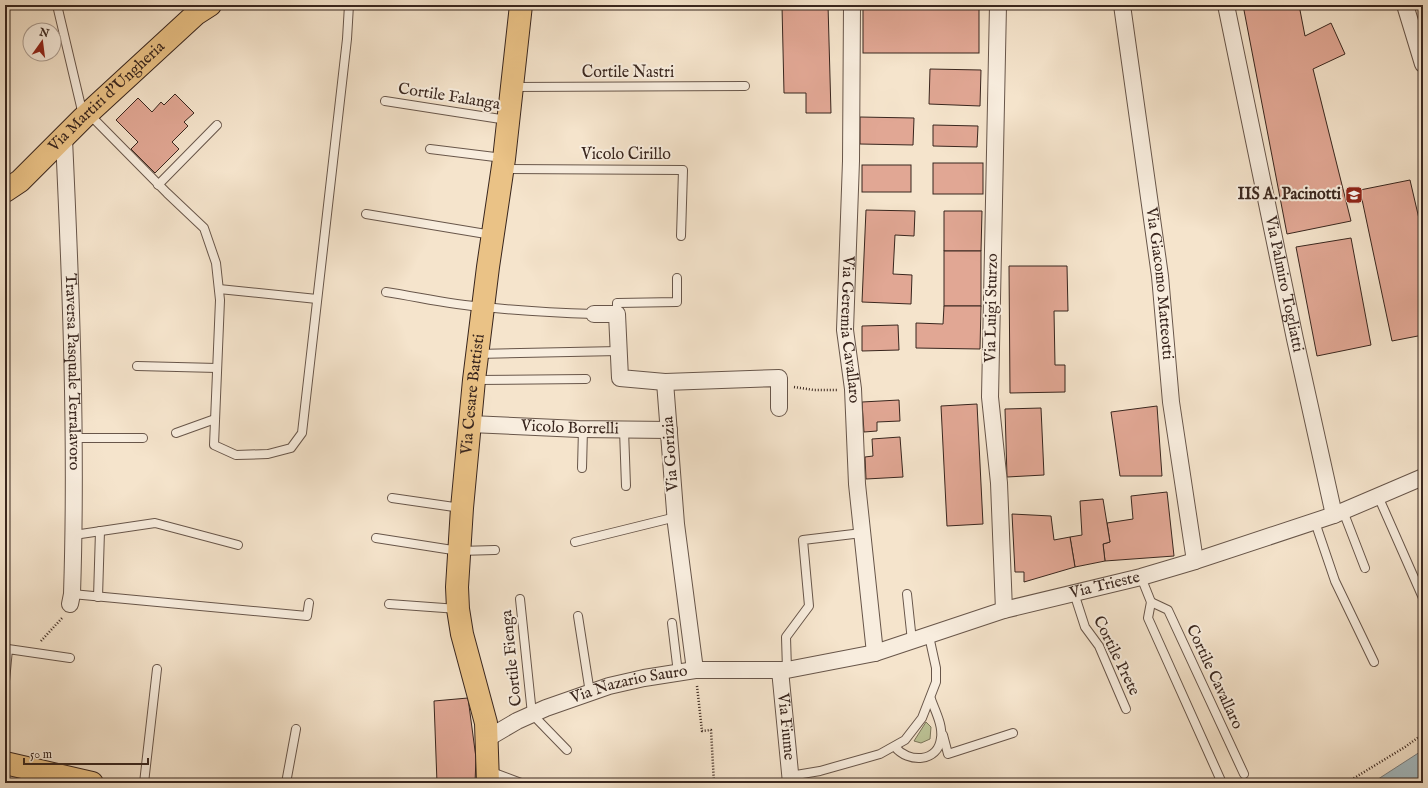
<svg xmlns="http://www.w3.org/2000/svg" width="1428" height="788" font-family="'IM FELL English',serif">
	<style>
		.green { fill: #bdc497; stroke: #7b755a }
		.water { fill: #a3bbc3; stroke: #797f81 }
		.building { fill: #e1a794; stroke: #39261e }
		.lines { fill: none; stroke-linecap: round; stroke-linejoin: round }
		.lane-casing { stroke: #68564a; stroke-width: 10 }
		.street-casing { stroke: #68564a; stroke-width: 18 }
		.primary-casing { stroke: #39261e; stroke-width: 24 }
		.path { stroke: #39261e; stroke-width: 2.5; stroke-dasharray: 1 2; stroke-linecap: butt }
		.lane { stroke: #f8edde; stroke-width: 8 }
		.street { stroke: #f8edde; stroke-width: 16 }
		.primary { stroke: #eac286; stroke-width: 22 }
		.labels { text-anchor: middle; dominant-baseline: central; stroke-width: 4; stroke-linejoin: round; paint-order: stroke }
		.street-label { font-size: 16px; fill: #39261e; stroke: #f8edde }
		.poi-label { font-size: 16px; font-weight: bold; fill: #39261e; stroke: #f8edde; text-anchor: end }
	</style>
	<rect width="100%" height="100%" fill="#f5e4cc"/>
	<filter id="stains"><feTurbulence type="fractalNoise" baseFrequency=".005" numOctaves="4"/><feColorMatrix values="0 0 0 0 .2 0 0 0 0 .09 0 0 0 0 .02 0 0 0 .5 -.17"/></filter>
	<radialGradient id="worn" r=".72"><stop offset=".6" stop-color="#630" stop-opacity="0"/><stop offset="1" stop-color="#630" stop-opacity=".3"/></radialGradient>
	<polygon class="green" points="926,722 931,727 930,739 921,743 914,741"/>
	<polygon class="water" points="1423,750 1423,783 1372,783"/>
	<g class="building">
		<polygon points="828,5 831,113 806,113 806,93 784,93 782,6"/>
		<rect x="863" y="5" width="116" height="48"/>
		<polygon points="1243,5 1299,5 1305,36 1331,23 1345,54 1313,69 1351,221 1287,234"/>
		<polygon points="930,69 981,70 980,106 929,104"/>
		<polygon points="175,94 194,113 184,122 188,126 172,142 179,149 155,173 131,149 138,142 116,120 138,98 152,112 161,102 164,105"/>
		<polygon points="860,117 914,118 913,145 860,144"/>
		<polygon points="933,125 978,126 977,147 933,146"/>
		<rect x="933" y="163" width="50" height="31"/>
		<rect x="862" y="165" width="49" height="27"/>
		<polygon points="1410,180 1423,236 1423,335 1392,341 1360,190"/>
		<polygon points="866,210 915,211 914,236 895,235 893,274 912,275 911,304 862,302"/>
		<polygon points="944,211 982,211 981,251 944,251"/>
		<polygon points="1351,238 1371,345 1317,356 1296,247"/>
		<rect x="944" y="251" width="37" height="55"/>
		<polygon points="1009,266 1067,266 1068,311 1054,311 1055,365 1065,365 1065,392 1010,393"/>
		<polygon points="944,306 981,306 980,349 916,348 916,323 943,324"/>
		<polygon points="898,325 899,350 862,351 862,326"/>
		<polygon points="899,400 900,421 877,422 877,431 864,432 862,402"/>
		<polygon points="977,404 983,524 947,526 941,406"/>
		<polygon points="1157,406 1162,476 1120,476 1111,412"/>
		<polygon points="1041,408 1044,475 1007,477 1005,409"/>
		<polygon points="900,437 903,477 866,479 865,457 873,456 872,439"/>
		<polygon points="1167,492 1174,556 1105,561 1103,544 1110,542 1107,523 1133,519 1131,496"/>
		<polygon points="1103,499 1110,542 1103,544 1105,561 1075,567 1070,537 1082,535 1080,501"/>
		<polygon points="1012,514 1051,516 1054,540 1070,537 1075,567 1024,582 1024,572 1015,572"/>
		<polygon points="468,698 476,758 475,783 437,783 434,701"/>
		<polygon points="5,779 35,783 5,783"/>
	</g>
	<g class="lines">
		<defs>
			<g id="lane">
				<polyline points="57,5 83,115"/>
				<polyline points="513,87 745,86"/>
				<polyline points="385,101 507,120"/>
				<polyline points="89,114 167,193 204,228 216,263 220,300 214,445 236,455 268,454 291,448 302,433 347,39 349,5"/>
				<polyline points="430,149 503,158"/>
				<polyline points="503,169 683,170 681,236"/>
				<polyline points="158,185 217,125"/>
				<polyline points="366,214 492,235"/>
				<polyline points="219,289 317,299"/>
				<path d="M386,292c33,5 65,13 98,15 37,4 73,6 110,7"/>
				<polyline points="617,314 617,303 677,302 677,278"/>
				<polyline points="477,354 619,351"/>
				<polyline points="137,366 217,368"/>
				<polyline points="475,380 586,379"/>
				<polyline points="624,430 626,486"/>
				<polyline points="176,433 215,419"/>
				<polyline points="74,438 143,438"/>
				<polyline points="582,468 583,429"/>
				<polyline points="1378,496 1423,598"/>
				<polyline points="392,498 461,508"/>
				<polyline points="1343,511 1365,568"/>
				<polyline points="1315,522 1335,581 1374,662"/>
				<polyline points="74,535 155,523 238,545"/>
				<polyline points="376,538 459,551 495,550"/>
				<polyline points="575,542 676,517"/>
				<polyline points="1141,577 1151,602 1148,618 1222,783"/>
				<polyline points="1074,593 1085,627 1099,646 1126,709"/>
				<polyline points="72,594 307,616 309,603"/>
				<polyline points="907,594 912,641"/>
				<polyline points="98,597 100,531"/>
				<polyline points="520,599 532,714 567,750"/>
				<polyline points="1151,602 1168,610 1244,774"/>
				<polyline points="389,604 458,609"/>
				<polyline points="578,616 590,693"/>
				<polyline points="672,623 678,673"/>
				<polyline points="787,670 786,637 809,606 803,540 862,533"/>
				<polyline points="5,681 8,649 70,658"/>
				<polyline points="943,735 948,754 1013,733"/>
				<path d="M895,747c13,16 43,16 46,-9 2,-13 -6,-27 -10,-39"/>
				<polyline points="489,771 521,783"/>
				<polyline points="790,776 820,771 880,754 905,740 922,718 936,682 936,668 929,636"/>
				<polyline points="144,783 157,669"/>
				<polyline points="286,783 296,729"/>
			</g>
			<g id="street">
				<path id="s1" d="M852,5l-1,156 -6,169 8,59 4,95 18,169"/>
				<polyline points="998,5 990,397 999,483 1004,610"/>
				<path id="s2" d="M1122,5l38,271 11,126 24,159"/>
				<path id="s3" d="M1226,5l69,334 39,176"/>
				<polyline points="1405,5 1423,64"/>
				<path id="s4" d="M64,139c7,151 13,303 8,455l-2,10"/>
				<polyline points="594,314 617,314 620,378 665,382"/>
				<path id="s5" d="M470,424l109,5 90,1"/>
				<polyline points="695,670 676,524 665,382 779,378 779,408"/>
				<path id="s6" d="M780,670l11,113"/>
				<path id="s7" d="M488,738l29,-17 29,-13 63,-22 35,-8 51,-8h92l88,-17 129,-43 137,-33 54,-16 139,-46 89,-38"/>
			</g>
			<g id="primary">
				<path id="s8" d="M5,191l15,-10 63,-63 113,-104 14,-9"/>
				<polyline points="5,763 92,783"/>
				<path id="s9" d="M488,783l-2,-60 -24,-89 -4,-25 -1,-22 5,-79 12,-128 14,-113 16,-108 17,-154"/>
			</g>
		</defs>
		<use href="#lane" class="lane-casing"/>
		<use href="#street" class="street-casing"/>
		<use href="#primary" class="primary-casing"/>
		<g class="path">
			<polyline points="794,387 814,390 837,390"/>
			<polyline points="41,641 63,617"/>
			<polyline points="697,686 702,731 711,730 714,783"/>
			<polyline points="1346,783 1405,747 1423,734"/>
		</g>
		<use href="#lane" class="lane"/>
		<use href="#street" class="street"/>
		<use href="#primary" class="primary"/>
	</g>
	<defs>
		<symbol id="school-square" viewBox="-11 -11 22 22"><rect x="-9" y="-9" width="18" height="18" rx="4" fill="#8f2418" stroke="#f8edde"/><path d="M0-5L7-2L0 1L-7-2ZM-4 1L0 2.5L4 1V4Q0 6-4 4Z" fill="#fff"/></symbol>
	</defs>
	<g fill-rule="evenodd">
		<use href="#school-square" x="1344" y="185" width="20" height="20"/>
	</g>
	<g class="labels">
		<g class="street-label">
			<text x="628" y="73">Cortile Nastri</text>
			<text transform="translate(449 97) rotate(9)">Cortile Falanga</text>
			<text stroke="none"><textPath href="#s8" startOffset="139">Via Martiri d'Ungheria</textPath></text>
			<text x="626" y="155">Vicolo Cirillo</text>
			<text stroke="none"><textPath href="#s2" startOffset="281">Via Giacomo Matteotti</textPath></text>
			<text stroke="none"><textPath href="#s3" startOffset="285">Via Palmiro Togliatti</textPath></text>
			<text transform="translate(992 308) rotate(-89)">Via Luigi Sturzo</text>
			<text stroke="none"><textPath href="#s1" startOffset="325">Via Geremia Cavallaro</textPath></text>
			<text stroke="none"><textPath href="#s4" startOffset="233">Traversa Pasquale Terralavoro</textPath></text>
			<text stroke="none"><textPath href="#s9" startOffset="393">Via Cesare Battisti</textPath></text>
			<text stroke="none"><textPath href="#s5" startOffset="100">Vicolo Borrelli</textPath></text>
			<text transform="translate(671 454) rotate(-94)">Via Gorizia</text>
			<text stroke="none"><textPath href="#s7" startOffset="641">Via Trieste</textPath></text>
			<text transform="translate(1116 656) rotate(64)">Cortile Prete</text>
			<text transform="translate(512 658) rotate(-96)">Cortile Fienga</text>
			<text transform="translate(1214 677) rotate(65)">Cortile Cavallaro</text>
			<text stroke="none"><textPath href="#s7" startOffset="152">Via Nazario Sauro</textPath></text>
			<text stroke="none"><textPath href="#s6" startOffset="57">Via Fiume</textPath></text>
		</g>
		<g class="poi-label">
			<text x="1341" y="195">IIS A. Pacinotti</text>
		</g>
	</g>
	<rect width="1428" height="788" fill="none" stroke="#f5e4cc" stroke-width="20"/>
	<rect x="6" y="6" width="1416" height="776" fill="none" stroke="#39261e" stroke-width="2"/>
	<rect x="10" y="10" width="1408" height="768" fill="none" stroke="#39261e"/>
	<g transform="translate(42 42) rotate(14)"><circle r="19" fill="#f8edde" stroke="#ac9d91"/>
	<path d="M0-3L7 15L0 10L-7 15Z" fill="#8f2418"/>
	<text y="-6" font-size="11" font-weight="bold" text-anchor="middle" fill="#39261e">N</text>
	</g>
	<path d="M24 758v6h124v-6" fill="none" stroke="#39261e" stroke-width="2"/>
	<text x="30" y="758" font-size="12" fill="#39261e" stroke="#f8edde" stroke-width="3" paint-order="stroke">50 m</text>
	<rect width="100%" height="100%" filter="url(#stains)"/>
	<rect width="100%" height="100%" fill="url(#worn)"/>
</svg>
